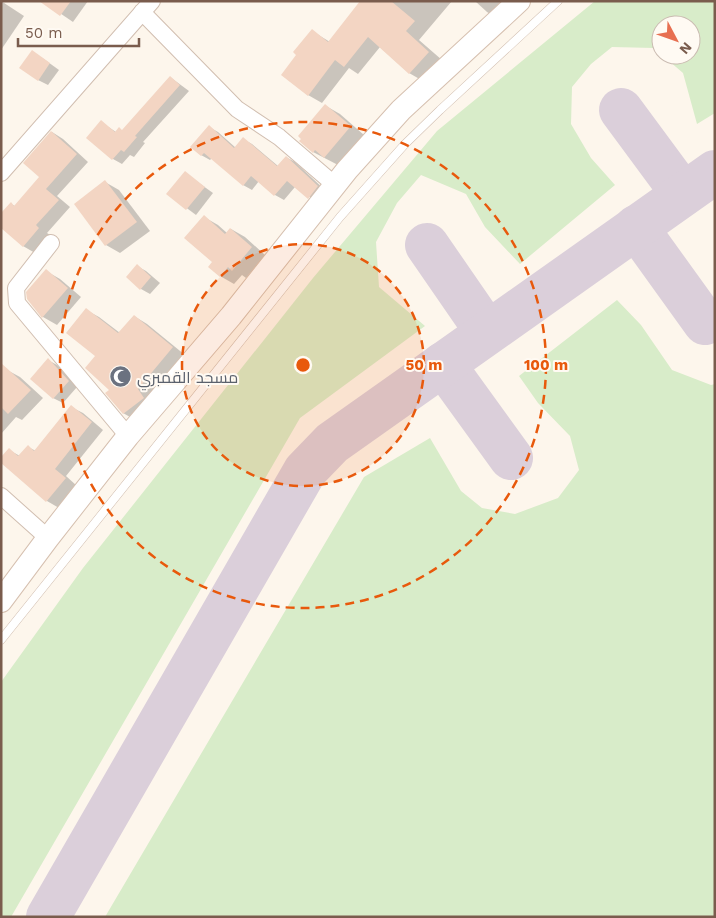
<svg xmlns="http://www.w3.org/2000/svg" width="716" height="918" font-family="'Work Sans',Cairo,sans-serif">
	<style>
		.green { fill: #d8ecc9 }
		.shadow { fill: #0003 }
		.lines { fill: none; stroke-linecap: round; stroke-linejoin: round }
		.taxiway { stroke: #dbcfda; stroke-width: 44 }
		.building { fill: #f3d5c3 }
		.lane-casing { stroke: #d1beb0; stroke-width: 9 }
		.street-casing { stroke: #d1beb0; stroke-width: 18 }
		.secondary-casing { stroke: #d6c0b0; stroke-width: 24 }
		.lane { stroke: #fff; stroke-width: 8 }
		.street { stroke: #fff; stroke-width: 16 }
		.secondary { stroke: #fff; stroke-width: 22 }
		.ring { fill: none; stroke: #e8590c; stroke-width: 2.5; stroke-dasharray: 9 6 }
		.labels { text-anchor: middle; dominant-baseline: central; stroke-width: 4; stroke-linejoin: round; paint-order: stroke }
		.worship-label { font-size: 16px; fill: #5b616d; stroke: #fffaf3; text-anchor: start }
		.centre { fill: #e8590c; stroke: #fffaf3; stroke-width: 2.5 }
		.ring-label { font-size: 15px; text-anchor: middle; font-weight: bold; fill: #e8590c; stroke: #fffaf3; stroke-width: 4; stroke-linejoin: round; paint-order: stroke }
	</style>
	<rect width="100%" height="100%" fill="#fdf6ec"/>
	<g class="green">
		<polygon points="595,1 715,1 715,113 697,124 683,73 662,55 691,55 691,25 661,25 661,54 654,48 612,47 591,64 572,87 571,124 591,158 615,185 520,264 485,227 466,194 421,175 397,203 376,242 379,287 425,326 300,418 11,917 1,917 1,682 83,568 313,278 437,131"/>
		<polygon points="617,300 641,325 672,370 711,385 715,384 715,917 105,917 364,477 430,438 461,491 482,508 515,514 558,498 579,470 570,436 538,403 519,376"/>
	</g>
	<g class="shadow">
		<polygon points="1,1 24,16 1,50"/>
		<polygon points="42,1 88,1 73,22"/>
		<polygon points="362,1 452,1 419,40 442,60 423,81 409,73 380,47 358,74 349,68 322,103 308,95 298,55 312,31 330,42"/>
		<polygon points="475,1 517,1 500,20 487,12"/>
		<polygon points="41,57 59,70 48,85 38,80"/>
		<polygon points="170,77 189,91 143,142 145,143 134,157 130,155 122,164 113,159 101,122 116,132 123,131"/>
		<polygon points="326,106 340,114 364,135 338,165 313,152"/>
		<polygon points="209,127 218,132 236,148 243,139 252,144 278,166 286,157 295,162 326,191 317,202 295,187 284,200 275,195 259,181 252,190 243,185 212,158 210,160 201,155"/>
		<polygon points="52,132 63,139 88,162 57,196 70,207 47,233 50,235 35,253 23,246 11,204 15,206 41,177"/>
		<polygon points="185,173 213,193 196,215 168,194"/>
		<polygon points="105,182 119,190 150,231 120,253 106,245"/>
		<polygon points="204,217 218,225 227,233 231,229 245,237 265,255 246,278 242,275 234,284 220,276 214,262"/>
		<polygon points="137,266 146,271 160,283 150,294 141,289"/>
		<polygon points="46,271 60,279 81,297 57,325 43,317 28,299"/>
		<polygon points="86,310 99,317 120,333 134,316 147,324 185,355 137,421 123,413 111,390 97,356"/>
		<polygon points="48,360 57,365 77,387 63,403 53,398"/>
		<polygon points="7,370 20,377 43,398 22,420 16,417 1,434 1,376"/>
		<polygon points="71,407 83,413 103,430 66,476 77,486 59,508 47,501 9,450 20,456 28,447 36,451"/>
	</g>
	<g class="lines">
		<g class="taxiway">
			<polyline points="621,110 683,194"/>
			<polyline points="636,227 705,323"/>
			<polyline points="427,245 487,332"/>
			<polyline points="443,364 511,458"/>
			<polyline points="48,917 305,471 332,443 715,172"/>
		</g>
	</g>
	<g class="building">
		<polygon points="39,1 71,1 60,16"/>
		<polygon points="360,1 391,1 415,21 406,31 429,52 409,74 368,37 344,67 335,60 308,96 281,75 296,55 293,52 312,29 328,42"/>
		<polygon points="32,50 50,63 38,81 19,68"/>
		<polygon points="170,76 180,85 135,136 137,137 124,152 121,150 112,160 86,138 101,120 115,132 119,127 122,130"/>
		<polygon points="325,104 351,126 324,158 315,150 313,153 299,141 301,139 298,136"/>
		<polygon points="209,125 234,148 243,137 277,166 286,156 318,186 308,199 287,181 274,196 251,176 243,186 204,153 201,156 190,147"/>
		<polygon points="51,131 77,154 46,189 59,200 36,225 39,228 23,247 1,228 1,213 11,202 14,206 39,177 23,163"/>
		<polygon points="185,171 205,187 186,210 166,194"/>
		<polygon points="105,180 137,222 105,246 74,204"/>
		<polygon points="204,215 225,234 230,228 252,247 232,271 228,267 220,277 208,267 212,262 184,238"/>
		<polygon points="137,264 151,277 140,290 126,277"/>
		<polygon points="46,269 68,288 42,318 27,299 26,292"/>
		<polygon points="86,308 118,333 134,315 173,347 138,389 144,398 123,414 105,393 109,390 85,368 95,356 66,333"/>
		<polygon points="48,358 69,381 53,399 30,379"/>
		<polygon points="1,363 31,390 8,414 1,407"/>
		<polygon points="71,405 92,422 55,469 66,478 46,502 1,463 1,457 9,448 18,456 28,445 34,451"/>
	</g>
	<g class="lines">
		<defs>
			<polyline id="lane" points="1,640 340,217 405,144 440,110 558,1"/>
			<g id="street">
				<polyline points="142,12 237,109 279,137 335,185"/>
				<polyline points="1,173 152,1"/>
				<polyline points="51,243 16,288 17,303 128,436"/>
				<polyline points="1,496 48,538"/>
			</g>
			<polyline id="secondary" points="1,601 48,538 128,436 231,316 347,170 401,110 519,1"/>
		</defs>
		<use href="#lane" class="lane-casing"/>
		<use href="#street" class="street-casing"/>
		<use href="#secondary" class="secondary-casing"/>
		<use href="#lane" class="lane"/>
		<use href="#street" class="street"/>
		<use href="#secondary" class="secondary"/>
	</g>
	<circle cx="303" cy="365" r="121" fill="#e8590c" fill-opacity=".12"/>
	<g class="ring">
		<circle cx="303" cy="365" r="121"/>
		<circle cx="303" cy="365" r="243"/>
	</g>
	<defs>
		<symbol id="mosque-disc" viewBox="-11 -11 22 22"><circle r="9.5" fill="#6b7280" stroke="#fffaf3"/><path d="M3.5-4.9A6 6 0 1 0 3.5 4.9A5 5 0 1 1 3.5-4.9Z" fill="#fff"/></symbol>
	</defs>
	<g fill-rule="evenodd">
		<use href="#mosque-disc" x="108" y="364" width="25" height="25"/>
	</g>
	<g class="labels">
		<g class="worship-label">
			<text x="137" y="377">مسجد القمبري</text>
		</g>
	</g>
	<circle cx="303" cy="365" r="8" class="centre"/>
	<g class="ring-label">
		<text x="424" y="370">50 m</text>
		<text x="546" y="370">100 m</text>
	</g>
	<rect width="716" height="918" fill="none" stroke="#7a5c4d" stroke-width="5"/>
	<g transform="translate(676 40) rotate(131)"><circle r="24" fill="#fffaf3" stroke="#cabbb1"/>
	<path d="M0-4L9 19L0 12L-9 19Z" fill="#e76f51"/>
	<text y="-8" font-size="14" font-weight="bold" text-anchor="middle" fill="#7a5c4d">N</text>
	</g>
	<path d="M18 38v8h121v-8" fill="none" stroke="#7a5c4d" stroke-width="2.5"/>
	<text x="25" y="38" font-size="15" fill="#7a5c4d" stroke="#fffaf3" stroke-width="4" paint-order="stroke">50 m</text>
</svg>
